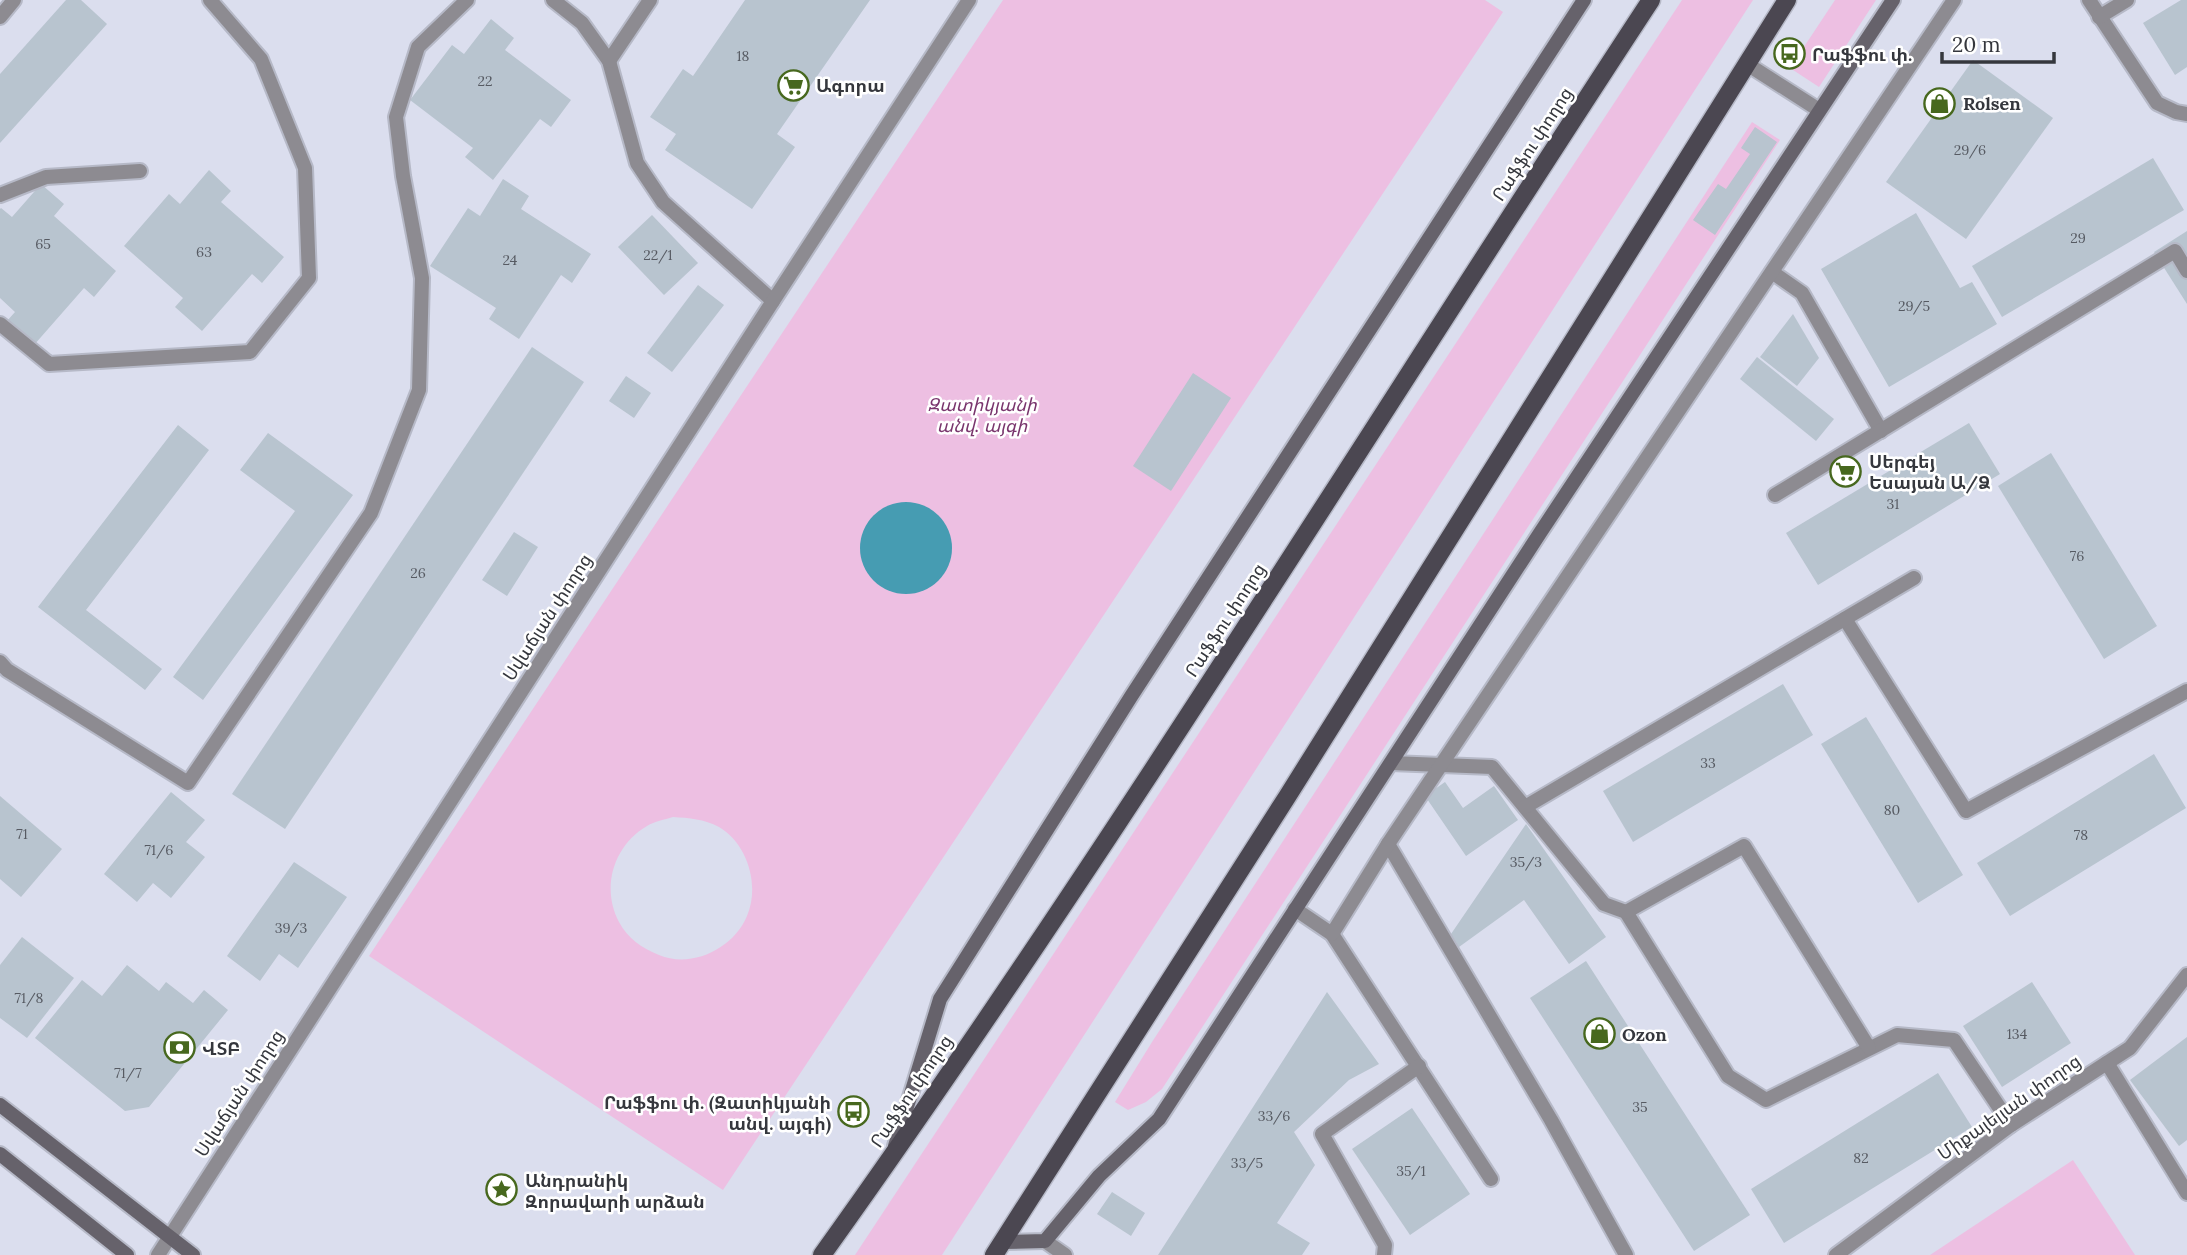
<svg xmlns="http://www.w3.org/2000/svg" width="2187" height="1255" font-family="Lora,'Noto Sans Armenian',serif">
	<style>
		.green { fill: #edbfe2; fill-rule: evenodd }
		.water { fill: #469cb2 }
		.building { fill: #b8c4cf }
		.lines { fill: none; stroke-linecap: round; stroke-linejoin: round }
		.service-casing { stroke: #b6b9c7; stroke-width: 18 }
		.minor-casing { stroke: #b6b9c7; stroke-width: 18 }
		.tertiary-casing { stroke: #b6b9c7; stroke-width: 18 }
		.secondary-casing { stroke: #b6b9c7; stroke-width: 18 }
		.primary-casing { stroke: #b6b9c7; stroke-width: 21 }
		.service { stroke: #8d8b91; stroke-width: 14 }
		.minor { stroke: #8d8b91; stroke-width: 14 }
		.tertiary { stroke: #8d8b91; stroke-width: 14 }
		.secondary { stroke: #66626b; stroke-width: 14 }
		.primary { stroke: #4b4751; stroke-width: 18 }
		.labels { text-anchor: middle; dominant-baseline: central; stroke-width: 5; stroke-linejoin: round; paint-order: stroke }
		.number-label { font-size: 14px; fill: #565a62 }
		.poi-label { font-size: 18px; font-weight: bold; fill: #35373d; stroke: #fff; text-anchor: start }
		.street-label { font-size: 18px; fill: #35373d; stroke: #fff }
		.park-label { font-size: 18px; font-style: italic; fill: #79356d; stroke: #fff }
	</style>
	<rect width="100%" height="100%" fill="#dbdeee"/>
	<g class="green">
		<path d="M1003,0h482l18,12 -780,1178 -354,-234zM673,817c16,1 31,2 46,10 29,17 41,59 28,89 -13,32 -55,53 -88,39 -17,-7 -31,-16 -40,-33 -18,-34 -6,-76 28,-96 8,-5 17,-6 26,-9z"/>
		<polygon points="1682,0 1753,0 942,1255 855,1255"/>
		<polygon points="1835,0 1876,0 1819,87 1790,68"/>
		<polygon points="1752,122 1780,140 1162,1089 1146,1102 1128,1110 1115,1102 1152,1042"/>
		<polygon points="2073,1160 2135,1255 1930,1255"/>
	</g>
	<circle class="water" cx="906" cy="548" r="46"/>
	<g class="building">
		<polygon points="66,0 81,0 107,24 0,143 0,74"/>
		<polygon points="745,0 870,0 777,134 795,147 752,209 665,150 676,134 650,117 683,69 693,76"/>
		<polygon points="2181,0 2187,0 2187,67 2175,75 2143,23"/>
		<polygon points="491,19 514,38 505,50 571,100 551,127 540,119 493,180 465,157 473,148 410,100 452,45 464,54"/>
		<polygon points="1973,60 2053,118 1966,239 1886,182"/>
		<polygon points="1755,127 1777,142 1715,235 1693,220 1718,184 1726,189 1750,154 1741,148"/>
		<polygon points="2153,158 2184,210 2002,317 1972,266"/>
		<polygon points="209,170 231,191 221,202 284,257 262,283 252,274 202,331 175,307 183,298 124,246 169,194 180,204"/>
		<polygon points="503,179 529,196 521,209 591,254 572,283 561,275 519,339 489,319 496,308 430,266 468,208 480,216"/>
		<polygon points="41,184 64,204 54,216 116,271 94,297 84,288 34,345 7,321 15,312 0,298 0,209 1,208 12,217"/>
		<polygon points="1916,213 1960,288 1972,282 1997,324 1889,387 1821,269"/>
		<polygon points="652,215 698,263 664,295 618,247"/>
		<polygon points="2187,231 2187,304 2154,252"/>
		<polygon points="698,285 724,305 672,372 647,353"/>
		<polygon points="1793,314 1819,358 1797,386 1760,357"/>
		<polygon points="532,347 584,382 285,829 232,794"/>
		<polygon points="1757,357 1834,419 1816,441 1740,379"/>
		<polygon points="1193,373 1231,398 1171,491 1133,466"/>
		<polygon points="626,376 651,393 634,418 609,401"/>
		<polygon points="1969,423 2000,474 1818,585 1786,533"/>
		<polygon points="178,425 209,450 86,610 162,669 145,690 38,607"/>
		<polygon points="268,433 353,495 203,700 173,677 295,511 240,470"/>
		<polygon points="2051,453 2157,626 2104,659 1998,486"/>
		<polygon points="514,532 538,547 507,596 482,580"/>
		<polygon points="1783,684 1813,735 1633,842 1603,791"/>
		<polygon points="1866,717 1963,875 1918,903 1821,744"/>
		<polygon points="2154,754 2186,808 2010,916 1977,863"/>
		<polygon points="1445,782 1463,808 1494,786 1518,820 1466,856 1425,796"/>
		<polygon points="171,792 205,820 186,842 205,857 171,898 153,883 137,902 104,874"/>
		<polygon points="0,796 62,849 21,897 0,879"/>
		<polygon points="1526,824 1606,937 1569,964 1524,900 1459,947 1451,934"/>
		<polygon points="294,862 347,897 298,968 279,954 260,981 227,956"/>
		<polygon points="22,937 74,978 27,1038 0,1018 0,965"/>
		<polygon points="1586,961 1750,1215 1694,1251 1530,998"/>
		<polygon points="127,965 159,991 166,982 193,1003 204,990 228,1010 149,1107 125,1111 35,1038 82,980 102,996"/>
		<polygon points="2032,982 2071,1043 2002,1087 1963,1026"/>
		<polygon points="1327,992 1379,1064 1349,1080 1294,1132 1315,1165 1277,1223 1310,1243 1302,1255 1158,1255"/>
		<polygon points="2187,1037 2187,1140 2179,1146 2130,1080"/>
		<polygon points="1938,1073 1972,1127 1784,1243 1751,1189"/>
		<polygon points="1412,1108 1470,1194 1410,1235 1352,1149"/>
		<polygon points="1112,1192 1145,1213 1131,1236 1097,1214"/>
	</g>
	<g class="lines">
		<defs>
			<g id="service">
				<polyline points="553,0 582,23 609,61 637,163 663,202 773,301"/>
				<polyline points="2089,0 2157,103 2176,112 2187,114"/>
				<polyline points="0,17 14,0"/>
				<polyline points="2099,17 2127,0"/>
				<polyline points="609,61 650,0"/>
				<polyline points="1747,64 1819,110"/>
				<polyline points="0,195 46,177 140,171"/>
				<polyline points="1772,272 1802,293 1881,431"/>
				<polyline points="0,324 49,364 250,352 309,278 305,168 261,59 210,0"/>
				<polyline points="1775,495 2175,251 2187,271"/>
				<polyline points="1845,619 1966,811 2187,691"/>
				<polyline points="0,662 7,670 188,783 371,513 419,390 422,278 403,176 396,117 418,47 467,0"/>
				<polyline points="1391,763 1492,767 1604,904 1626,912 1728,1076 1766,1100 1897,1035 1954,1040 2011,1125"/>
				<polyline points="1525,807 1914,578"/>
				<polyline points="1388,844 1551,1120 1626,1255"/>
				<polyline points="1295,909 1332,934 1491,1179"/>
				<polyline points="1626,912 1744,846 1869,1048"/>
				<polyline points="1332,934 1388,844 1954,0"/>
				<polyline points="2107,1063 2187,1193"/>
				<polyline points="1045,1241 1065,1255"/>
				<polyline points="1384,1255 1385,1245 1322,1134 1419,1066"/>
			</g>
			<polyline id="minor" points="1836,1255 2011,1125 2130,1048 2187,975"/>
			<polyline id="tertiary" points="158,1255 773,301 969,0"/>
			<g id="secondary">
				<polyline points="0,1105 193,1255"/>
				<polyline points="895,1146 940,999 1132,695 1584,0"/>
				<polyline points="0,1154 127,1255"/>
				<polyline points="1002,1242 1045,1241 1099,1176 1159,1119 1540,533 1893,0"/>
			</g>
			<g id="primary">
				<path d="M822,1255c292,-408 554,-836 829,-1255"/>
				<polyline points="994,1255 1287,797 1787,0"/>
			</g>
		</defs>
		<use href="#service" class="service-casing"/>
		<use href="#minor" class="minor-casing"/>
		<use href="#tertiary" class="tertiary-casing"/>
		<use href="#secondary" class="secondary-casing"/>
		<use href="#primary" class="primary-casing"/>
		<use href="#service" class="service"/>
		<use href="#minor" class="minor"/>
		<use href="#tertiary" class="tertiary"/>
		<use href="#secondary" class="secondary"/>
		<use href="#primary" class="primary"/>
	</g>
	<defs>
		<symbol id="bus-ring" viewBox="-11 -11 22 22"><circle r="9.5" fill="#fff" stroke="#47681e" stroke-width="1.5"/><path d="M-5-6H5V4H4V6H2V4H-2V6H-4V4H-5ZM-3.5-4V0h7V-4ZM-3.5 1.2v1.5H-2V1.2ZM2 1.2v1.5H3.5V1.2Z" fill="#47681e"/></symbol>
		<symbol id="supermarket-ring" viewBox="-11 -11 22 22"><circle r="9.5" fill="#fff" stroke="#47681e" stroke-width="1.5"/><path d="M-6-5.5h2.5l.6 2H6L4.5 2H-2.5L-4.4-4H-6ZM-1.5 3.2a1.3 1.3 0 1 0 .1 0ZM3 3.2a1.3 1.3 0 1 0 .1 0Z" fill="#47681e"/></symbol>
		<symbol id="shop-ring" viewBox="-11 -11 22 22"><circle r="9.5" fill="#fff" stroke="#47681e" stroke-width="1.5"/><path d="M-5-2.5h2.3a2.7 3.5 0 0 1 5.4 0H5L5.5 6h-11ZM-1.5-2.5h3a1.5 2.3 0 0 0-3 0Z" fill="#47681e"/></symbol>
		<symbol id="bank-ring" viewBox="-11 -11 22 22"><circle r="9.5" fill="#fff" stroke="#47681e" stroke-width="1.5"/><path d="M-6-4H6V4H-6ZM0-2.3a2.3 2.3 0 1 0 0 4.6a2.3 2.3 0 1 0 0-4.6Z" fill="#47681e"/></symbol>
		<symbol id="sight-ring" viewBox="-11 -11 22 22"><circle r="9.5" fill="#fff" stroke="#47681e" stroke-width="1.5"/><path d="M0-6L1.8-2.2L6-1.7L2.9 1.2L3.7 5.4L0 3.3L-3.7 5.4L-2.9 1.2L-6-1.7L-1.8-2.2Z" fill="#47681e"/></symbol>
	</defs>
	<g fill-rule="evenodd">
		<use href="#bus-ring" x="1772" y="36" width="35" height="35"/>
		<use href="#supermarket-ring" x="776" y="68" width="35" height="35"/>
		<use href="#shop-ring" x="1922" y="86" width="35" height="35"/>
		<use href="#supermarket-ring" x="1828" y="454" width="35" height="35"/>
		<use href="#shop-ring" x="1582" y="1016" width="35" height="35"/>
		<use href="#bank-ring" x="162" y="1030" width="35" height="35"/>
		<use href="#bus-ring" x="836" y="1094" width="35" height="35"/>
		<use href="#sight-ring" x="484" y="1172" width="35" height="35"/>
	</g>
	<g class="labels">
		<g class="number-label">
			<text x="743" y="56">18</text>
			<text x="485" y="81">22</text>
			<text x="1970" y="150">29/6</text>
			<text x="2078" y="238">29</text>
			<text x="43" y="244">65</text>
			<text x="204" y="252">63</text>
			<text x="658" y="255">22/1</text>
			<text x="510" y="260">24</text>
			<text x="1914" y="306">29/5</text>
			<text x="1893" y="504">31</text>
			<text x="2077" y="556">76</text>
			<text x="418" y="573">26</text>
			<text x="1708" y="763">33</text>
			<text x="1892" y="810">80</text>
			<text x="22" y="834">71</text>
			<text x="2081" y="835">78</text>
			<text x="159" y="850">71/6</text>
			<text x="1526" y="862">35/3</text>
			<text x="291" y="928">39/3</text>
			<text x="29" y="998">71/8</text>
			<text x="2017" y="1034">134</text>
			<text x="128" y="1073">71/7</text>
			<text x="1640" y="1107">35</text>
			<text x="1274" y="1116">33/6</text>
			<text x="1861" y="1158">82</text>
			<text x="1247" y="1163">33/5</text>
			<text x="1411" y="1171">35/1</text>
		</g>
		<g class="poi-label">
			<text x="1812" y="54">Րաֆֆու փ.</text>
			<text x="816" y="85">Ագորա</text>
			<text x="1963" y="103">Rolsen</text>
			<text x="1869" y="461">Սերգեյ<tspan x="1869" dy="21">Եսայան Ա/Ձ</tspan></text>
			<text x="1622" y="1034">Ozon</text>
			<text x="202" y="1048">ՎՏԲ</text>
			<text x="831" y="1102" text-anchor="end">Րաֆֆու փ. (Զատիկյանի<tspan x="831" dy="21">անվ. այգի)</tspan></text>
			<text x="525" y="1180">Անդրանիկ<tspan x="525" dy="21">Զորավարի արձան</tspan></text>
		</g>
		<g class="street-label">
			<text transform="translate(1532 144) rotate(-57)">Րաֆֆու փողոց</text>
			<text transform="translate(547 617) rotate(-57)">Սվաճյան փողոց</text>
			<text transform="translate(1225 620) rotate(-57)">Րաֆֆու փողոց</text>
			<text transform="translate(911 1091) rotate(-56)">Րաֆֆու փողոց</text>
			<text transform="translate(239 1093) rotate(-57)">Սվաճյան փողոց</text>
			<text transform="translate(2009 1107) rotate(-35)">Միքայելյան փողոց</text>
		</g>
		<g class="park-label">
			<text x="982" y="404">Զատիկյանի<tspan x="982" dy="21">անվ. այգի</tspan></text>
		</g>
	</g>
	<path d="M1942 52v10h112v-10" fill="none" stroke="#35373d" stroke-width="3.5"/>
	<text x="1952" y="52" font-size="21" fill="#35373d" stroke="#ffffff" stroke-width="5" paint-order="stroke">20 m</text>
</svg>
